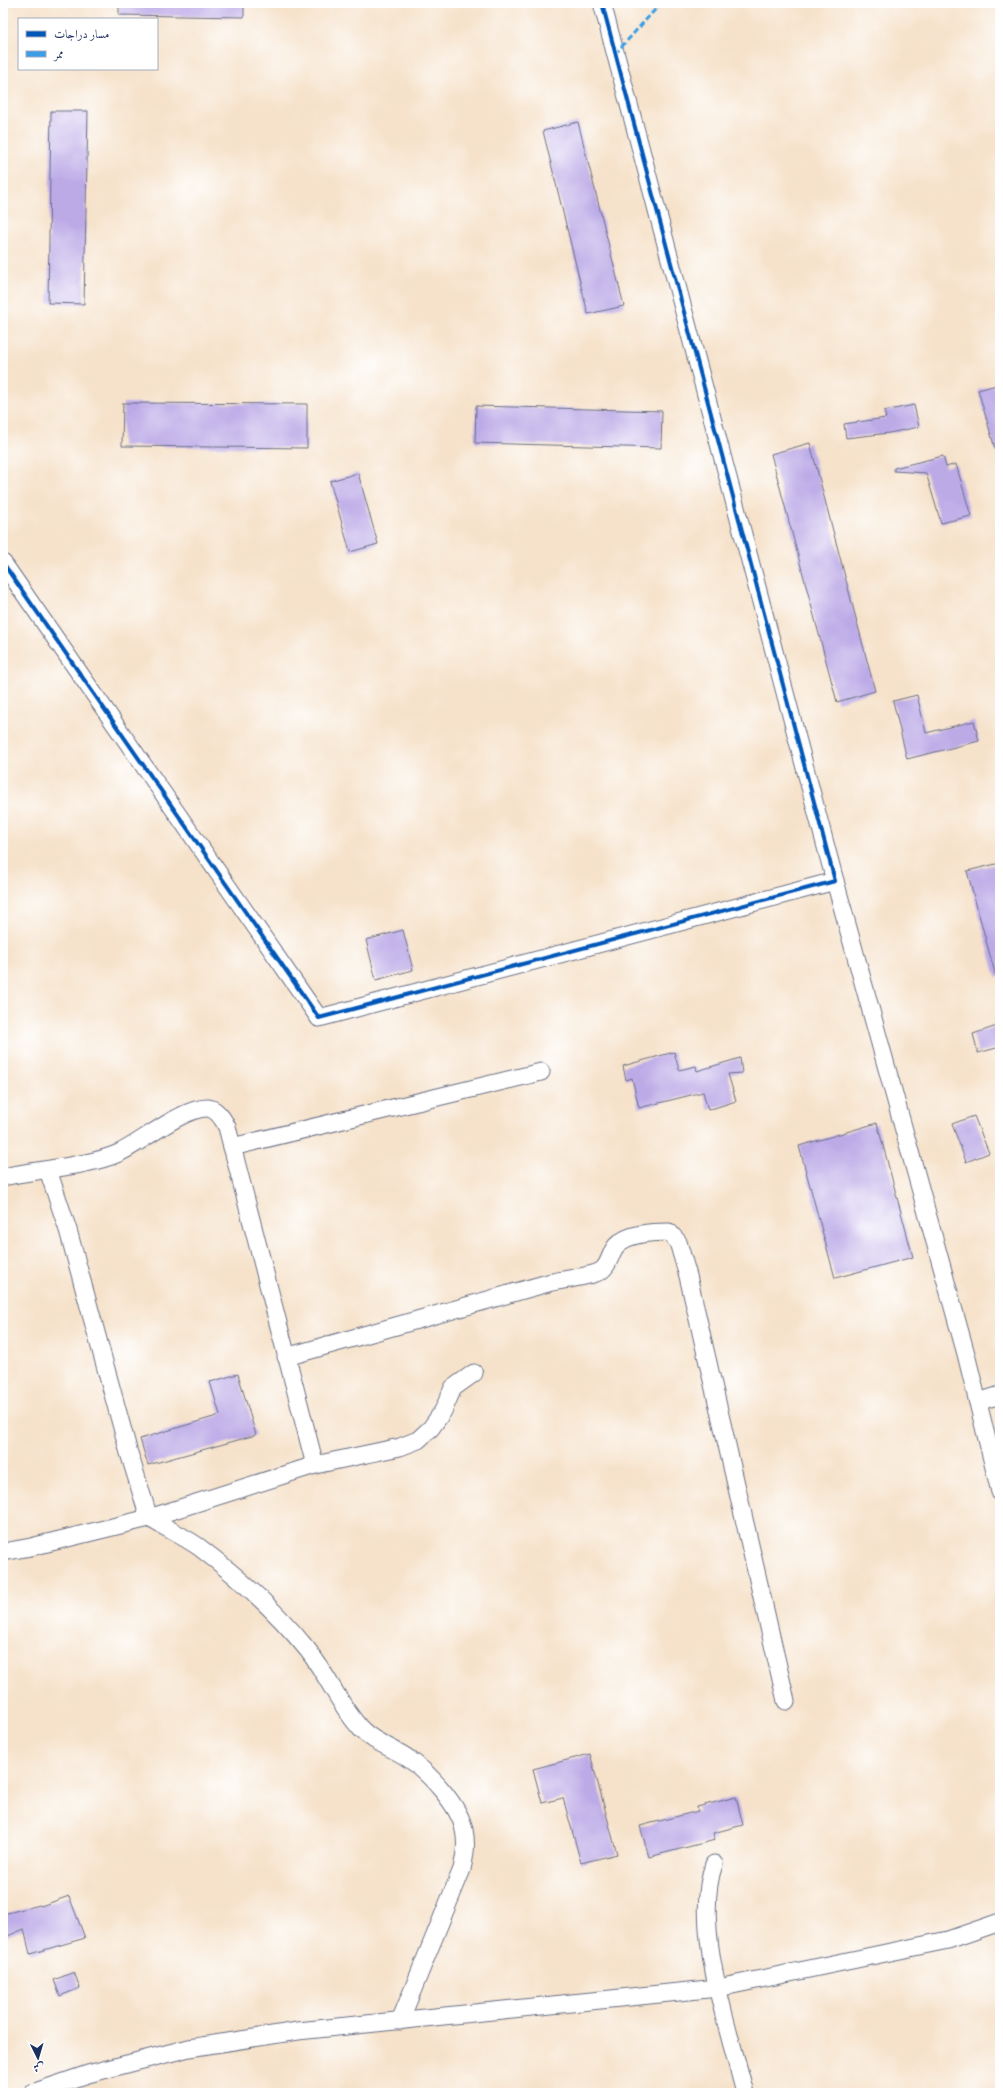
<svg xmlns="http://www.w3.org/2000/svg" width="1003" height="2096" font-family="'EB Garamond',Amiri,serif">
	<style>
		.building { fill: #bcaae7 }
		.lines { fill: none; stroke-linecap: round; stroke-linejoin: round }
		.minor-casing { stroke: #686e84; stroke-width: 19 }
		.minor { stroke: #fff; stroke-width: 17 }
		.quiet { stroke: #3b9de6; stroke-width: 3; stroke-dasharray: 6 3; stroke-linecap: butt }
		.cycleway-casing { stroke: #fff; stroke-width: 6 }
		.cycleway { stroke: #0057b8; stroke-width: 4 }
	</style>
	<rect width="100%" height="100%" fill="#fff"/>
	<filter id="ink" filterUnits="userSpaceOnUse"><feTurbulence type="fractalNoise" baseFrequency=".025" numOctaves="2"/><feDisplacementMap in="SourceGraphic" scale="8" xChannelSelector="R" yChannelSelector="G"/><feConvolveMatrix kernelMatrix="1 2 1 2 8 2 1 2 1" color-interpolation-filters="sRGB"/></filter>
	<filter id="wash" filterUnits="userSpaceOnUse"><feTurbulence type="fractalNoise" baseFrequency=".012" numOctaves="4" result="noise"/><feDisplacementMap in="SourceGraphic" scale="16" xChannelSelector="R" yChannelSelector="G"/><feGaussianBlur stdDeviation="0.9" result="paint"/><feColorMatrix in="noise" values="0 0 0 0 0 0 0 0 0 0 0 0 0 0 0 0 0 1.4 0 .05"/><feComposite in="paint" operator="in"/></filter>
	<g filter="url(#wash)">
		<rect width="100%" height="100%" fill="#f6e2ca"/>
		<g id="blocks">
			<g class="building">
				<polygon points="119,3 244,3 244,17 119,15"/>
				<polygon points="51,111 88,111 84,304 48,303"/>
				<polygon points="578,122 624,306 588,314 543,131"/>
				<polygon points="1000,384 1000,452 996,452 978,390"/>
				<polygon points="123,403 307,404 307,448 122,446"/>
				<polygon points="914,405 919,427 889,433 846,438 844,424 886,418 884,411"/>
				<polygon points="476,406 662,411 661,448 475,443"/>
				<polygon points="810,443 875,691 837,702 771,454"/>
				<polygon points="943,456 946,467 956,464 971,516 941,523 926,473 894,471 894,468"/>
				<polygon points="358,473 378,544 350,552 330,481"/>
				<polygon points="917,695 926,733 974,721 979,741 907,759 893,701"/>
				<polygon points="1000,863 1000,976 996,977 967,871"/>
				<polygon points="403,930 413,970 376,980 366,940"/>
				<polygon points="1000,1025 1000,1047 978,1053 973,1034"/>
				<polygon points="674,1052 679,1070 696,1066 697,1071 740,1058 742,1073 728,1074 736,1101 708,1110 703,1092 639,1108 632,1078 626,1080 623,1066"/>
				<polygon points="974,1116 989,1153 966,1162 952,1124"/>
				<polygon points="877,1123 913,1257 835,1278 799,1146"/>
				<polygon points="238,1374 256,1435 148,1465 140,1439 220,1415 210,1382"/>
				<polygon points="590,1754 617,1854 581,1863 563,1798 542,1803 533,1769"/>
				<polygon points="736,1797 743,1825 713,1833 715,1840 649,1857 640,1826 698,1811 697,1807"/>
				<polygon points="69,1896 85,1938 30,1954 24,1929 3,1938 3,1914 40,1905 41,1906"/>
				<polygon points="74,1972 80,1988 60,1996 54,1980"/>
			</g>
		</g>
	</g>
	<g filter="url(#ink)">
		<use href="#blocks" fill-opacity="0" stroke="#686e84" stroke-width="1"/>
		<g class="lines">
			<defs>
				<g id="minor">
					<polyline points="602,3 835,881 966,1354 1000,1492"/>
					<polyline points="3,563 319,1018 835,881"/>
					<polyline points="232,1147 541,1072"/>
					<path d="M48,1170l20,60 61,223 20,65c17,10 34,18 50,29 37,28 78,65 108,102 20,25 32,56 54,80 13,14 33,19 48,30 19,13 51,47 55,71 3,14 1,25 -2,39l-62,152"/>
					<path d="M3,1177c35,-8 84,-10 116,-24 23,-11 65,-46 89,-45 9,1 15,11 19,19l88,338"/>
					<path d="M286,1357l262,-74c12,-3 47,-7 54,-13 8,-6 8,-17 14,-24 11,-13 37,-14 53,-14l9,10 10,34 98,425"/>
					<polyline points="978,1402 1000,1395"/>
					<polyline points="3,1552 31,1547 149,1518 315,1465 400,1447 418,1440 431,1428 443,1411 453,1388 474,1373"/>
					<path d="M714,1864c-22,62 15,166 31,229"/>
					<polyline points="32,2093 88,2074 189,2048 298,2031 718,1988 948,1940 1000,1922"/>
				</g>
			</defs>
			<use href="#minor" class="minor-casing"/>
			<use href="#minor" class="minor"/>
			<polyline class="quiet" points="615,54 661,3"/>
			<defs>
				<polyline id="cycleway" points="3,563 319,1018 835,881 602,3"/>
			</defs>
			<use href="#cycleway" class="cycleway-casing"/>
			<use href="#cycleway" class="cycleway"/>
		</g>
	</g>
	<rect width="1003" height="2096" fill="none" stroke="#fff" stroke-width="16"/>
	<rect x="18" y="18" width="140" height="52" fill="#ffffff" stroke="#a4acbf"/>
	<rect x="26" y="31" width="20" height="6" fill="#0057b8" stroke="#a4acbf"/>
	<text x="54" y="38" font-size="12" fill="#1b2f5e">مسار دراجات</text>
	<rect x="26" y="51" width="20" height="6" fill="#3b9de6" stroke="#a4acbf"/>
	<text x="54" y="58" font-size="12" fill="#1b2f5e">ممر</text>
	<g transform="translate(38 2058) rotate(175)" stroke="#ffffff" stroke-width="3" paint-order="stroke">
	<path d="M0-3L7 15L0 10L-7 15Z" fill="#1b2f5e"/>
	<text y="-6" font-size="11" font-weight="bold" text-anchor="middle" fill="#1b2f5e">ش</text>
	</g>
</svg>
